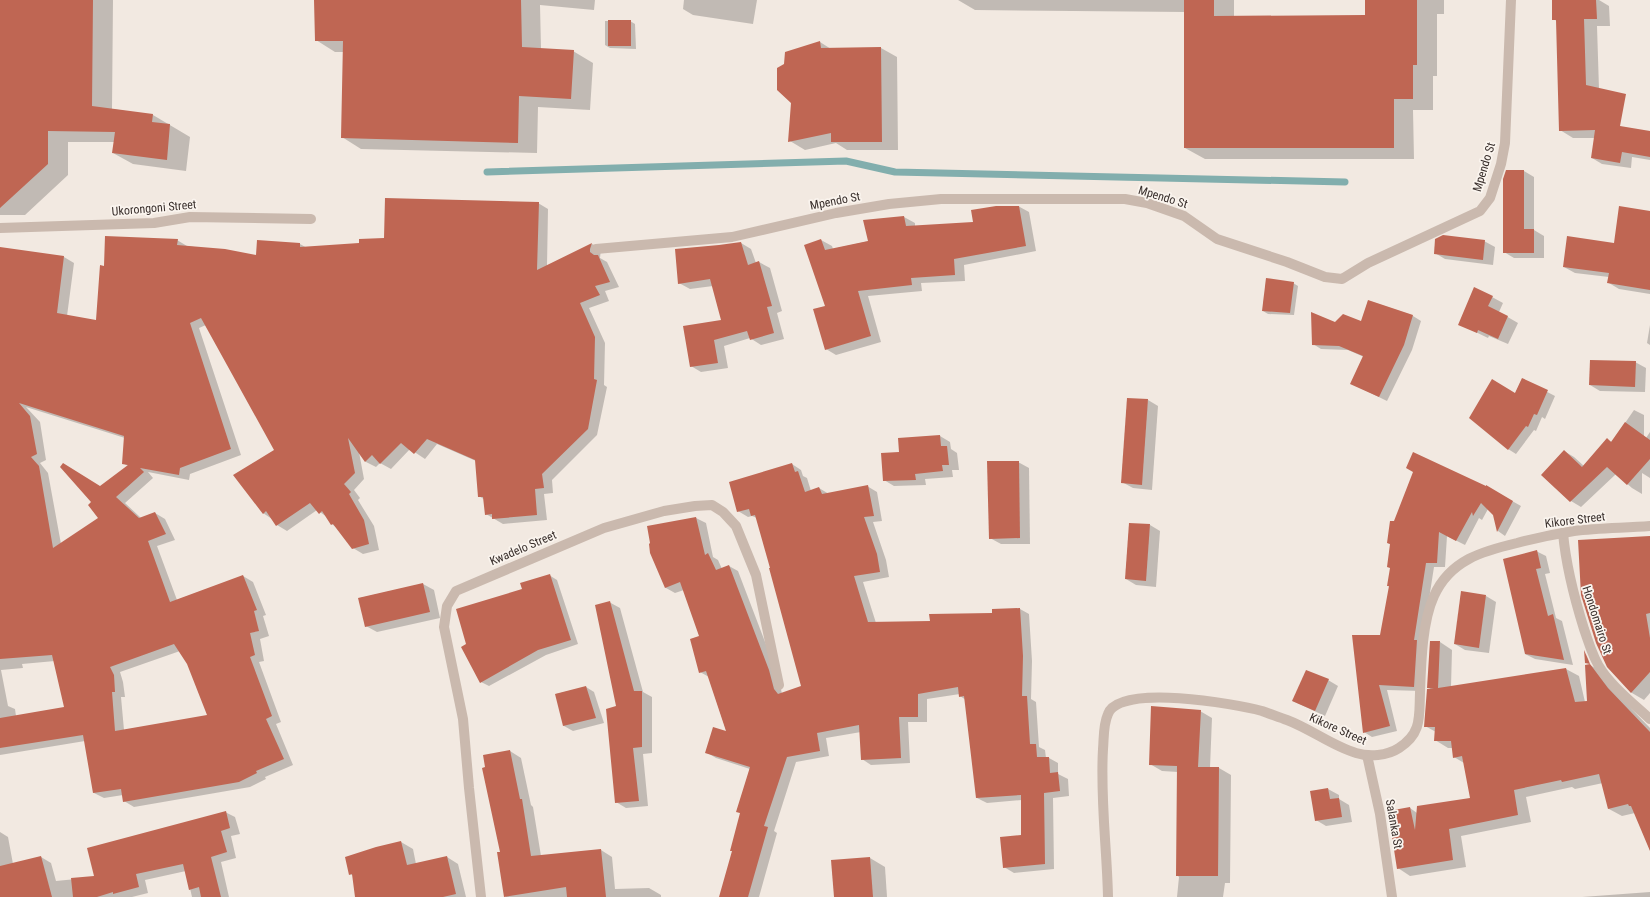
<svg xmlns="http://www.w3.org/2000/svg" width="1650" height="897" font-family="'Roboto Condensed',sans-serif">
	<style>
		.shadow { fill: #0003; fill-rule: evenodd }
		.lines { fill: none; stroke-linecap: round; stroke-linejoin: round }
		.stream { stroke: #82aead; stroke-width: 7 }
		.building { fill: #bf6653; fill-rule: evenodd }
		.minor { stroke: #cab9ae; stroke-width: 10 }
		.labels { text-anchor: middle; dominant-baseline: central; stroke-width: 3.5; stroke-linejoin: round; paint-order: stroke }
		.street-label { font-size: 12px; fill: #392f2c; stroke: #faf4ee }
	</style>
	<rect width="100%" height="100%" fill="#f2e9e1"/>
	<g class="shadow">
		<polygon points="0,0 113,0 112,109 153,115 190,137 186,171 133,164 113,153 115,142 68,142 68,175 25,215 0,215"/>
		<polygon points="315,0 595,0 594,10 540,5 541,49 573,51 593,63 590,110 538,107 537,153 361,149 342,137 344,52 335,52 316,40"/>
		<polygon points="684,0 757,0 753,24 693,15 683,9"/>
		<polygon points="958,0 1234,0 1234,17 1366,16 1366,0 1444,0 1444,14 1437,14 1437,76 1433,76 1433,110 1413,110 1414,159 1205,159 1185,148 1185,12 975,10"/>
		<polygon points="1553,0 1599,0 1609,6 1610,26 1597,26 1599,89 1616,126 1650,132 1650,160 1632,157 1631,168 1602,164 1592,158 1595,138 1573,138 1560,130 1557,21 1553,19"/>
		<polygon points="605,21 630,21 635,24 636,49 610,48 605,45"/>
		<polygon points="820,42 831,49 881,48 897,57 898,150 847,150 836,143 805,150 790,141 792,103"/>
		<polygon points="1524,171 1534,177 1534,230 1544,236 1544,258 1514,258 1504,252"/>
		<path d="M538,203l10,6 -1,57 45,-22 9,5 -1,9 7,4 12,25 -14,4 4,10 -20,7 16,35 -1,42 3,2 -10,48 -45,45 1,13 -9,1 3,26 -44,4 -17,-10 -1,-14 -6,-4 -3,-35 -39,-17 -12,15 -15,-10 -19,20 -11,-6 -4,4 -10,-5 -7,-10 5,27 -10,11 6,8 -2,2 16,26 5,24 -16,4 -10,-6 -16,-20 -5,-4 -5,-7 -10,-7 -30,21 -10,-6 -5,-6 -9,-6 12,-63 -69,-125 -7,3 42,127 -51,19 -1,6 -41,-8 5,6 -28,25 16,15 14,-5 10,6 10,21 -18,6 20,54 66,-24 10,6 13,33 -3,1 6,20 -9,3 4,22 -5,1 22,60 -5,2 17,41 -28,12 1,2 -16,8 -116,20 -10,-6 -1,-6 -19,3 -10,-5 -9,-52 -85,14v-507l64,9 10,6 -7,53 30,5 8,-54 72,-27 10,6 70,10 1,-15 42,3 7,4 53,-4zM26,407l99,31 -2,25 5,3 -28,21 -1,31 -38,26 -13,-71 -8,-10 6,-3 -6,-38zM180,651l8,13 21,52 -85,14 -3,-33h4l-2,-15 -3,-10zM55,661l10,47 -49,8 -1,-7 -7,-3 -7,-36 22,-2 -1,-4z"/>
		<polygon points="1018,206 1029,212 1036,251 964,265 965,281 921,283 922,291 868,296 881,342 836,355 826,349 826,307 821,240 832,246 833,249 869,241 864,221 904,217 915,223 915,227 974,223"/>
		<polygon points="1650,212 1650,294 1619,289 1609,283 1609,277 1575,273 1564,267 1615,244"/>
		<polygon points="1484,241 1495,247 1493,265 1445,259 1435,253"/>
		<polygon points="741,243 751,249 756,263 759,262 770,268 782,311 777,313 784,339 761,345 750,338 724,346 728,368 701,372 691,366 722,321 713,286 690,289 679,283 719,246"/>
		<polygon points="1293,283 1298,286 1294,315 1268,314 1263,311"/>
		<polygon points="1492,297 1503,303 1499,312 1518,323 1508,344 1489,336 1488,338 1459,324"/>
		<polygon points="1368,301 1413,316 1421,321 1412,350 1387,401 1352,384 1364,357 1348,350 1321,349 1313,344 1335,323 1362,323"/>
		<polygon points="1650,325 1650,345 1647,343"/>
		<polygon points="1635,362 1646,368 1645,392 1600,391 1590,385"/>
		<polygon points="1522,379 1555,396 1545,419 1542,417 1536,431 1534,430 1516,454 1508,449 1515,394"/>
		<polygon points="1148,400 1158,406 1152,490 1133,488 1122,482"/>
		<polygon points="1634,410 1644,415 1644,441 1650,432 1650,478 1642,473 1642,494 1632,488 1616,474 1581,507 1571,501 1564,451 1574,457 1584,466 1608,440 1612,442"/>
		<polygon points="940,436 950,442 951,449 957,453 959,470 952,470 953,477 925,479 926,485 894,486 884,480 900,453"/>
		<polygon points="1018,462 1029,468 1030,544 1001,544 990,538"/>
		<polygon points="792,464 801,470 803,476 807,478 811,491 819,488 829,494 867,486 877,492 882,521 873,522 886,560 889,577 863,582 876,623 931,622 993,614 1020,609 1029,614 1032,661 1031,699 1036,702 1039,747 1045,750 1046,758 1049,758 1058,763 1058,774 1068,779 1069,796 1053,798 1054,869 1014,873 1004,867 1022,835 1022,800 987,803 977,798 966,700 960,696 960,694 927,699 927,722 908,722 910,763 871,765 862,759 861,732 826,738 829,756 796,762 774,831 777,833 759,897 722,897 741,814 737,811 750,769 716,758 706,752 727,733 709,677 700,672 700,637 684,590 675,593 666,588 651,544 648,527 696,518 706,523 713,557 718,560 722,569 729,566 738,571 778,676 782,694 802,687 772,568 757,518 752,516 748,517 738,511"/>
		<polygon points="1487,487 1521,506 1505,536 1498,531 1494,514 1488,509 1482,520 1479,518 1465,545 1447,536 1445,567 1434,567 1422,644 1422,691 1387,690 1397,731 1372,737 1364,732 1390,587 1388,586 1391,569 1391,545 1388,543 1395,522"/>
		<polygon points="1150,525 1160,531 1156,587 1136,585 1126,579"/>
		<polygon points="1650,537 1650,693 1644,700 1632,693 1608,667"/>
		<polygon points="1536,551 1546,556 1550,573 1545,574 1556,618 1562,621 1573,665 1535,659 1525,654"/>
		<polygon points="549,575 557,580 578,644 546,655 489,686 481,682 467,644 523,589"/>
		<polygon points="423,584 434,590 440,618 377,632 366,626 360,598"/>
		<polygon points="1486,596 1496,602 1489,653 1465,650 1455,644"/>
		<polygon points="609,602 620,608 643,692 652,697 652,753 643,754 648,806 626,808 616,802 617,707"/>
		<polygon points="1440,642 1452,650 1451,687 1566,669 1579,676 1585,702 1588,701 1590,665 1603,673 1620,697 1650,728 1650,850 1635,813 1622,816 1609,809 1603,783 1575,789 1572,787 1526,797 1531,822 1461,836 1466,867 1410,876 1398,868 1410,808 1417,813 1471,799 1464,763 1454,757 1453,748 1448,748 1435,740 1436,732 1425,726 1432,690 1428,687"/>
		<polygon points="1328,680 1338,686 1325,716 1293,701"/>
		<polygon points="586,687 594,692 604,723 573,731 564,726 556,694"/>
		<polygon points="1200,711 1212,718 1210,768 1219,768 1231,775 1230,883 1225,883 1223,897 1177,897 1179,877 1177,875 1178,772 1162,771 1150,764"/>
		<polygon points="510,751 521,758 531,805 533,807 541,856 601,850 612,857 615,889 649,888 661,895 661,897 506,897 499,853 501,852"/>
		<polygon points="1328,789 1339,795 1339,799 1349,805 1352,822 1326,826 1316,820 1311,792"/>
		<polygon points="225,812 235,817 240,834 231,836 236,858 221,862 229,897 192,897 186,871 145,880 148,893 132,897 0,897 0,832 8,837 13,864 41,857 51,863 56,881 96,877"/>
		<polygon points="401,842 413,849 416,864 447,857 458,864 466,897 356,897 354,876 350,874"/>
		<polygon points="870,858 885,867 887,897 835,897"/>
		<polygon points="1650,892 1650,897 1582,897"/>
	</g>
	<g class="lines">
		<polyline class="stream" points="487,172 846,161 895,172 1345,182"/>
	</g>
	<g class="building">
		<polygon points="0,0 93,0 92,106 153,114 152,122 170,124 167,160 112,153 115,132 48,131 48,164 0,208"/>
		<polygon points="314,0 521,0 522,47 574,50 571,99 519,96 518,143 341,138 343,41 315,41"/>
		<polygon points="1184,0 1214,0 1214,16 1365,15 1365,0 1417,0 1417,65 1413,65 1413,99 1394,99 1394,148 1184,148"/>
		<polygon points="1552,0 1596,0 1597,19 1584,19 1586,85 1626,94 1620,126 1650,131 1650,157 1622,152 1620,163 1591,158 1595,130 1559,131 1556,20 1552,20"/>
		<rect x="608" y="20" width="23" height="26"/>
		<polygon points="820,41 821,48 881,47 882,142 831,142 831,133 788,142 791,103 777,90 777,68 784,64 785,52"/>
		<polygon points="1506,170 1524,170 1524,229 1534,229 1534,253 1503,253 1503,179"/>
		<path d="M385,198l154,4 -2,68 55,-27 -2,6v3l4,3h4l12,27 -15,4 5,9 -20,8 15,34 -1,42 3,1 -9,49 -46,45 2,14 -9,1 2,26 -45,4v-5l-7,1 -2,-18h-5l-3,-37 -48,-21 -13,15 -13,-11 -21,21 -8,-9 -7,7 -17,-24 7,35 -11,11 7,8 -2,2 15,26 5,24 -17,5 -19,-25 -2,1 -9,-14 -3,3 -9,-11 -34,23 -10,-15 -3,3 -30,-39 41,-25 -73,-132 -11,5 41,126 -51,19 -1,7 -39,-7 4,4 -28,25 23,21 16,-6 11,22 -18,7 22,61 73,-27 14,35 -3,1 5,20 -9,2 5,22 -5,2 22,59 -6,3 18,40 -28,12 1,2 -18,9 -116,20 -2,-13 -28,4 -10,-58 -83,13v-30l64,-11 -12,-52 -52,4v-412l64,9 -7,57 39,7 4,-55 4,1 1,-30 73,3 -1,6 48,4 31,6 1,-15 43,3v4l59,-4v-4l25,-1zM19,403l105,33 -2,28 6,1 -28,21 -37,-23 -3,4 31,35 -3,3 10,13 -45,30 -14,-82 -8,-9 6,-3 -7,-38zM174,644l13,20 20,51 -92,16 -3,-39h3l-1,-17 -4,-8z"/>
		<polygon points="996,206 1019,206 1026,246 954,259 955,275 911,278 912,285 858,291 871,336 825,350 813,309 825,306 804,245 821,239 825,250 868,241 863,220 904,216 906,226 973,222 971,210"/>
		<polygon points="1619,206 1650,211 1650,290 1607,283 1609,273 1563,267 1567,236 1614,243"/>
		<polygon points="1443,235 1485,240 1483,260 1434,254 1435,239"/>
		<polygon points="741,242 748,265 759,261 772,306 767,307 774,333 750,340 747,331 714,340 718,363 690,367 683,326 721,320 710,279 678,284 675,249 719,245"/>
		<polygon points="1266,278 1294,282 1290,313 1262,311"/>
		<polygon points="1474,287 1493,296 1488,306 1508,316 1498,339 1478,330 1477,333 1458,325"/>
		<polygon points="1368,300 1413,315 1404,345 1379,397 1350,384 1363,356 1339,346 1312,345 1311,312 1335,322 1343,314 1361,321"/>
		<polygon points="1590,360 1636,361 1635,387 1589,385"/>
		<polygon points="1522,378 1548,390 1537,415 1534,414 1528,427 1526,426 1508,450 1469,418 1492,379 1515,393"/>
		<polygon points="1127,398 1148,399 1142,485 1121,483"/>
		<polygon points="1625,422 1650,440 1650,459 1627,485 1607,467 1570,502 1541,475 1564,450 1582,467 1607,438 1611,442"/>
		<polygon points="940,435 941,446 947,446 949,465 942,465 943,471 915,474 916,480 883,481 881,453 899,452 898,438"/>
		<polygon points="1413,452 1486,486 1486,485 1513,501 1497,532 1493,515 1481,503 1473,516 1472,512 1456,541 1439,532 1437,563 1426,563 1414,640 1417,640 1414,687 1379,685 1390,726 1363,733 1352,635 1380,635 1389,586 1387,586 1390,568 1387,567 1390,544 1387,543 1390,521 1394,521 1413,472 1406,468"/>
		<polygon points="987,461 1019,461 1020,538 989,539"/>
		<polygon points="792,463 795,472 798,471 805,492 819,487 822,494 868,485 874,516 864,517 877,554 880,572 854,576 868,622 930,621 929,614 992,613 992,609 1020,608 1023,656 1022,696 1027,696 1030,744 1036,744 1037,757 1049,757 1050,773 1058,772 1060,791 1044,793 1045,864 1003,868 1000,837 1021,835 1021,795 976,798 964,696 959,697 958,687 918,694 918,717 899,717 901,758 861,760 859,725 817,733 820,751 787,757 764,826 768,827 748,897 719,897 732,851 730,851 740,813 736,812 750,767 705,753 713,727 726,731 706,671 699,673 690,639 699,636 680,582 665,588 650,553 649,544 650,543 647,526 696,517 705,555 708,553 716,570 729,565 769,670 774,689 778,694 801,686 769,568 770,568 755,515 751,516 749,509 737,512 729,482"/>
		<polygon points="1129,523 1150,524 1146,581 1125,579"/>
		<polygon points="1650,536 1650,613 1646,614 1650,638 1650,672 1631,693 1607,667 1596,643 1581,595 1578,540"/>
		<polygon points="1537,550 1541,568 1536,569 1548,616 1553,614 1564,660 1525,654 1503,559"/>
		<polygon points="550,574 571,640 538,650 480,683 461,647 466,644 456,609 522,589 520,583"/>
		<polygon points="423,583 430,612 365,627 358,598"/>
		<polygon points="1461,591 1486,595 1479,648 1454,644"/>
		<polygon points="610,601 634,691 642,691 642,747 633,748 639,801 615,803 606,709 616,706 595,605"/>
		<polygon points="1430,641 1440,641 1438,688 1566,668 1575,702 1587,701 1585,665 1590,664 1608,688 1650,732 1650,851 1631,806 1629,806 1628,804 1608,809 1599,774 1562,782 1561,780 1514,790 1518,815 1449,829 1453,860 1397,869 1388,811 1410,807 1415,830 1417,806 1470,798 1462,756 1453,758 1451,741 1434,741 1435,727 1424,727 1427,689 1434,688 1427,688"/>
		<polygon points="1584,650 1588,659 1590,664 1585,663"/>
		<polygon points="1306,670 1329,679 1315,711 1292,701"/>
		<polygon points="586,686 596,718 563,726 555,694"/>
		<polygon points="1151,706 1201,710 1198,767 1219,767 1218,876 1176,876 1177,766 1149,765"/>
		<polygon points="510,750 520,799 522,799 531,856 601,849 606,897 567,897 566,887 504,897 497,852 500,852 482,768 485,767 483,755"/>
		<polygon points="1328,788 1330,799 1339,798 1342,817 1315,821 1310,791"/>
		<polygon points="226,811 230,828 221,831 227,852 211,857 221,897 201,897 199,887 189,890 183,864 136,874 139,887 113,894 113,892 97,897 73,897 71,878 94,876 87,848"/>
		<polygon points="401,841 407,865 447,856 456,894 443,897 355,897 352,874 349,875 345,857 376,847"/>
		<polygon points="41,856 52,897 0,897 0,866"/>
		<polygon points="870,857 873,897 834,897 831,860"/>
	</g>
	<g class="lines">
		<g class="minor">
			<polyline points="0,228 154,223 190,217 311,219"/>
			<polyline points="596,249 732,237 836,213 889,204 941,199 1125,199 1147,203 1184,216 1217,239 1287,262 1325,277 1342,279 1368,263 1480,211 1490,198 1501,164 1505,143 1511,0"/>
			<path d="M1563,533c3,33 11,64 21,96 5,14 9,30 18,42 13,19 31,32 48,48"/>
			<polyline points="1367,755 1380,814 1392,897"/>
			<polyline points="481,897 469,788 463,719 444,627 447,606 456,591 604,528 664,511 695,506 712,505 723,512 736,526 756,575 779,685"/>
			<path d="M1108,897c-1,-49 -8,-98 -5,-148 1,-11 0,-24 5,-35 11,-31 128,-10 154,-3 8,3 17,6 25,9 24,9 45,26 69,33 13,4 31,3 43,-5 23,-15 20,-31 21,-55 1,-29 2,-71 14,-97 16,-36 49,-45 83,-53 19,-5 38,-9 57,-12 25,-3 51,-3 76,-5"/>
		</g>
	</g>
	<g class="labels">
		<g class="street-label">
			<text transform="translate(1484 167) rotate(-73)">Mpendo St</text>
			<text transform="translate(1163 197) rotate(17)">Mpendo St</text>
			<text transform="translate(835 201) rotate(-11)">Mpendo St</text>
			<text transform="translate(154 208) rotate(-5)">Ukorongoni Street</text>
			<text transform="translate(1575 520) rotate(-7)">Kikore Street</text>
			<text transform="translate(523 548) rotate(-23)">Kwadelo Street</text>
			<text transform="translate(1597 620) rotate(72)">Hondomairo St</text>
			<text transform="translate(1338 729) rotate(24)">Kikore Street</text>
			<text transform="translate(1394 824) rotate(80)">Salanka St</text>
		</g>
	</g>
</svg>
